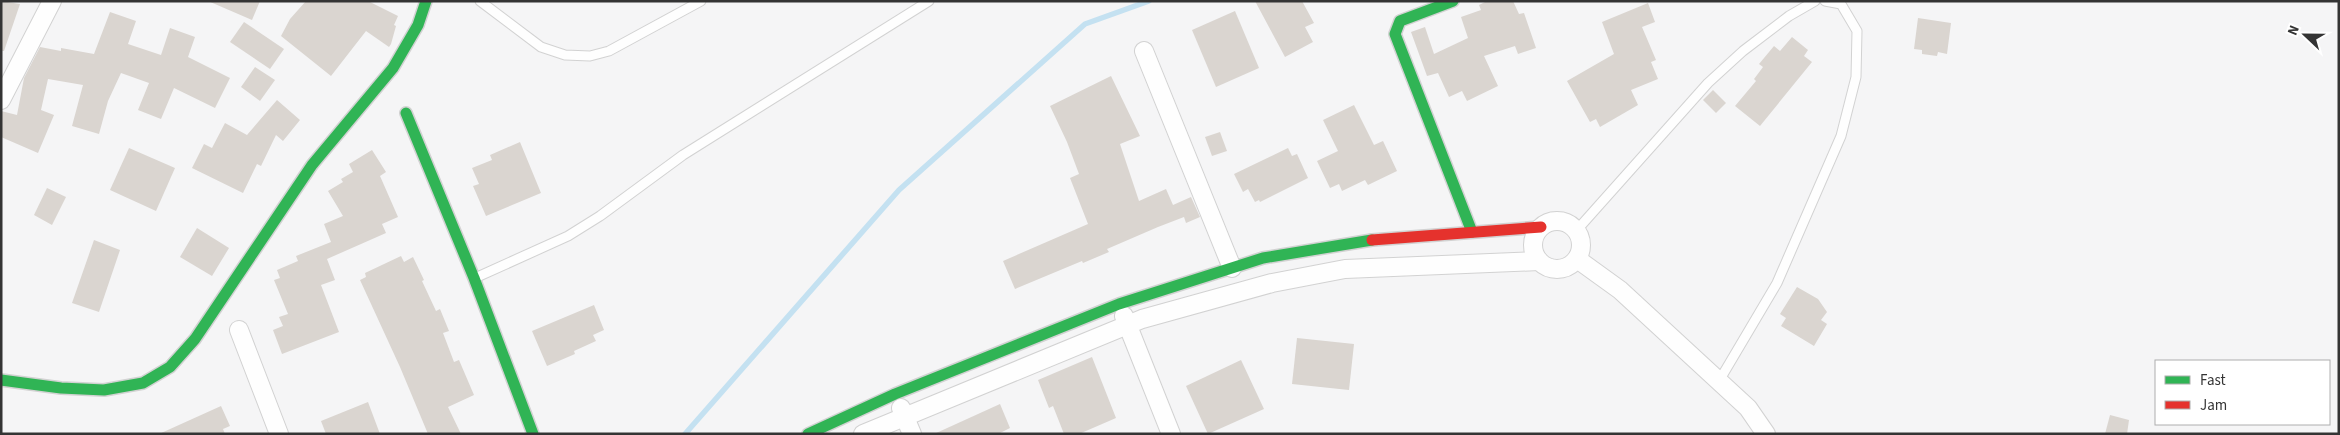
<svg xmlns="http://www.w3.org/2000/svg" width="2340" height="435" font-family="'Source Sans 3',sans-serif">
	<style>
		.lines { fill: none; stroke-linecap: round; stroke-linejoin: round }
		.stream { stroke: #c4e1f1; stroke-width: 5.5 }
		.building { fill: #dad5d0 }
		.lane-casing { stroke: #d2d2d2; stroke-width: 11 }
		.street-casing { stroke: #d2d2d2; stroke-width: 20 }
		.fast-casing { stroke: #d2d2d2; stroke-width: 14 }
		.jam-casing { stroke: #d2d2d2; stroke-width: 14 }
		.lane { stroke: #fefefe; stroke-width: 9 }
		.street { stroke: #fefefe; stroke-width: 18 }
		.fast { stroke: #30b455; stroke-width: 11 }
		.jam { stroke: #e5322d; stroke-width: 11 }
	</style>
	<rect width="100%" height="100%" fill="#f5f5f6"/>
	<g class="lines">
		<polyline class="stream" points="685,434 899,190 1085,24 1149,1"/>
	</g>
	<g class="building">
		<polygon points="1,1 20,4 4,51 1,51"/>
		<polygon points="208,1 260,1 252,20"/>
		<polygon points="306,1 368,1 398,16 394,25 396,26 391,44 389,47 366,31 331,76 281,36 290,19"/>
		<polygon points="1255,1 1302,1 1314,23 1305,27 1313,42 1285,57"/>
		<polygon points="1487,1 1513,1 1519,14 1524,13 1536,48 1518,54 1515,46 1484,56 1498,86 1467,101 1462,91 1449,97 1438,73 1427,76 1411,32 1425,27 1434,54 1468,38 1461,17 1481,10 1479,5"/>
		<polygon points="1648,3 1655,22 1642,27 1656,60 1651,62 1658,79 1631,90 1638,105 1600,127 1596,119 1590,122 1567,81 1614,54 1602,22"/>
		<polygon points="1235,11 1259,68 1216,87 1192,30"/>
		<polygon points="110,12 136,21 128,44 161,55 170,28 195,37 188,57 230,78 215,108 174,88 161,119 138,110 149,83 121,73 108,101 99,134 72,126 83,85 48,79 41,110 54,115 38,153 1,137 1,111 17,115 24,78 40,47 61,51 61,48 94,54"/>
		<polygon points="1918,18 1951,23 1947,54 1938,52 1937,56 1922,54 1922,50 1914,49"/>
		<polygon points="244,22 284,49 270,69 230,42"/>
		<polygon points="1792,37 1808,50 1804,56 1812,62 1760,126 1735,106 1756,81 1754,79 1763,67 1759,64 1774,46 1780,51"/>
		<polygon points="255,67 275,80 260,101 241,87"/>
		<polygon points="1111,76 1140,136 1120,144 1139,201 1166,189 1173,205 1191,197 1200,217 1186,223 1184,217 1158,227 1107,249 1109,252 1083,263 1082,261 1015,289 1003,261 1088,224 1070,178 1079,174 1067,142 1050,106"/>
		<polygon points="1713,90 1726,103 1716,113 1703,100"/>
		<polygon points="277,100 300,120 283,141 276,135 261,166 257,164 243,193 192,168 204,144 212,148 225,123 247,135"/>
		<polygon points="1354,105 1374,145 1383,141 1397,171 1368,185 1365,180 1342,191 1339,184 1330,188 1317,161 1338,151 1323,120"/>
		<polygon points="1220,132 1227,151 1212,156 1205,137"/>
		<polygon points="520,142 541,193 486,216 473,186 479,184 472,168 492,160 490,155"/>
		<polygon points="129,148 175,168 156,211 110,190"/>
		<polygon points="1288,148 1292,156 1297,154 1308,178 1260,202 1259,200 1255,202 1248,189 1243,192 1234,174"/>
		<polygon points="372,150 386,172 380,176 398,217 382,224 386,233 327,259 335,280 321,285 339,332 282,354 273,330 283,326 279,317 288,314 274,280 280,278 277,270 298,261 296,256 331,242 324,224 343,216 328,191 343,182 341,179 353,172 349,164"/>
		<polygon points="47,188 66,197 52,225 34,215"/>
		<polygon points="197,228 229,248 212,276 180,257"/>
		<polygon points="94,240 120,250 99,312 72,303"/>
		<polygon points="401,256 404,262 413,257 424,280 422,281 436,311 440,309 449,331 443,333 454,362 459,360 474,395 448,407 461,434 428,434 400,367 360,280 366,277 365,273"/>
		<polygon points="1797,287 1818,299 1827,312 1821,320 1827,324 1814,346 1781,326 1786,318 1780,314"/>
		<polygon points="594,305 604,330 593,335 596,341 574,351 575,354 547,366 532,331"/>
		<polygon points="1297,338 1354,344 1349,390 1292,384"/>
		<polygon points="1092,357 1116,418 1079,434 1064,434 1053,406 1049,408 1038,380"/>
		<polygon points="1241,360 1264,409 1208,434 1186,386"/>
		<polygon points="368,402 380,434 326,434 321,421"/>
		<polygon points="1000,404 1010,428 998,434 934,434"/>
		<polygon points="221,406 230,426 223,429 225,434 159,434"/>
		<polygon points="2110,415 2129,420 2127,434 2105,434"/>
	</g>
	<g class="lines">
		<defs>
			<g id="lane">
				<polyline points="480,1 541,47 565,55 590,56 609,51 701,1"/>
				<polyline points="1576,231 1708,83 1743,51 1789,16 1815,1"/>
				<polyline points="475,278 568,236 600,216 683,155 929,1"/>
				<polyline points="1719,381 1777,283 1841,136 1856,77 1857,31 1841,4 1825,1"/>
			</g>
			<g id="street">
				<polyline points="1144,51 1232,268"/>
				<polyline points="1,100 52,1"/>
				<circle cx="1557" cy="245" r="24"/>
				<polyline points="1577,259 1620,290 1748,408 1766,434"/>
				<polyline points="1124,316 1171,434"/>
				<polyline points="239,330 279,434"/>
				<polyline points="901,408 912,434"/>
				<polyline points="863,434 1142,319 1272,283 1345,269 1539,261"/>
			</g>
			<g id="fast">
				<polyline points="1453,1 1400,21 1395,34 1472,232"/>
				<polyline points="406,113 474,278 533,434"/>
				<polyline points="1,380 61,388 104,390 143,383 170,367 195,339 312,165 393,68 418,25 426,1"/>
				<polyline points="808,434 895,394 1119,304 1263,258 1372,240"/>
			</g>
			<polyline id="jam" points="1372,240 1541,227"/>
		</defs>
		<use href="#lane" class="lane-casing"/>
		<use href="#street" class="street-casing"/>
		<use href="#fast" class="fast-casing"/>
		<use href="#jam" class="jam-casing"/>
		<use href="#lane" class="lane"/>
		<use href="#street" class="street"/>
		<use href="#fast" class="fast"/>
		<use href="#jam" class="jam"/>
	</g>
	<rect width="2340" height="435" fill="none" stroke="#343434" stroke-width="5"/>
	<rect x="2155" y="360" width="175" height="65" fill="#ffffff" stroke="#aeaeae"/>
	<rect x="2165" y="376" width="25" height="8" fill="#30b455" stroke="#aeaeae"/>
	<text x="2200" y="385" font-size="15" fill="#343434">Fast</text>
	<rect x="2165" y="401" width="25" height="8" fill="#e5322d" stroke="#aeaeae"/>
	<text x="2200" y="410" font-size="15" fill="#343434">Jam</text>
	<g transform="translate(2305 35) rotate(292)" stroke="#ffffff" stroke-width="4" paint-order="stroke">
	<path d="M0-4L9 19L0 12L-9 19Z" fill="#343434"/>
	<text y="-8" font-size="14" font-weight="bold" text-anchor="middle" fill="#343434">N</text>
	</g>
</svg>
